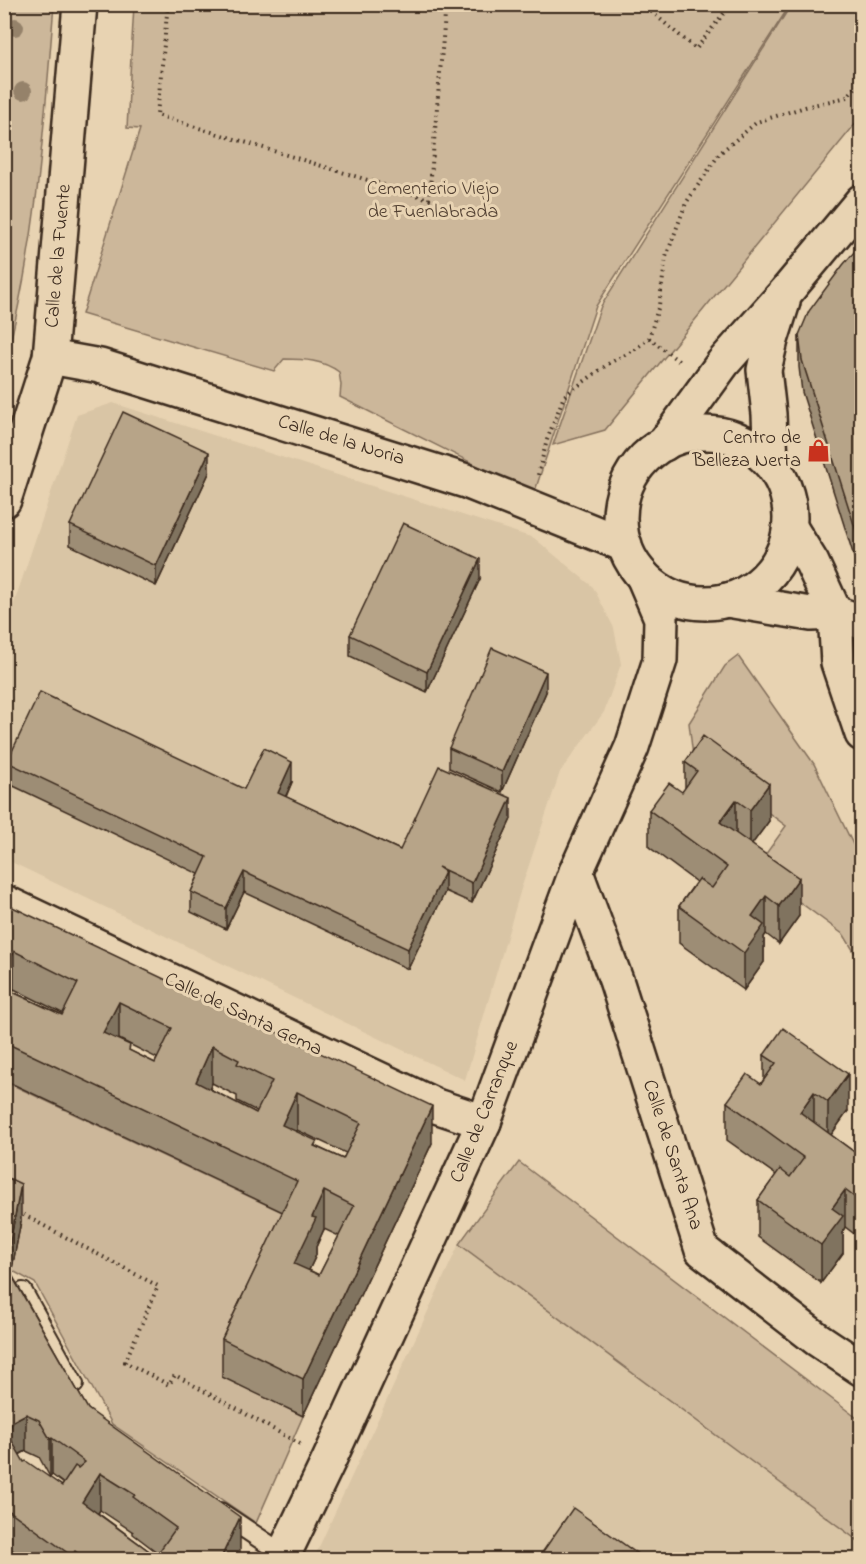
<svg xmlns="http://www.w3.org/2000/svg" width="866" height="1564" font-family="'Indie Flower',sans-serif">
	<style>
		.built { fill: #d9c5a5 }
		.green { fill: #ccb79a; stroke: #84705c; stroke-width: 1.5 }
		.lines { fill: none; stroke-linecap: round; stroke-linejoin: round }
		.service-casing { stroke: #3b2a1e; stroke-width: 22 }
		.minor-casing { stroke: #3b2a1e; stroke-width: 38 }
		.tertiary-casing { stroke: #3b2a1e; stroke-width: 38 }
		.path { stroke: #3b2a1e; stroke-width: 4; stroke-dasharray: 1.5 4.5; stroke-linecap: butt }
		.service { stroke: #e8d3b2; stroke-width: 18 }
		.minor { stroke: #e8d3b2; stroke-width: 33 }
		.tertiary { stroke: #e8d3b2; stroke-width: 33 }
		.tree { fill: #95826b }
		.wall { fill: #9d8d75; stroke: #3b2a1e; stroke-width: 1.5; fill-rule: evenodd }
		.shaded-wall { fill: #80735f; stroke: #3b2a1e; stroke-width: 1.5 }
		.building { fill: #b7a488; stroke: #3b2a1e; stroke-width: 1.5; fill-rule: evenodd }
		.labels { text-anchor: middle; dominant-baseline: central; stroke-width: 6; stroke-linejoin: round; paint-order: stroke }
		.park-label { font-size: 20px; fill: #513f31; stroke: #e8d3b2 }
		.street-label { font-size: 20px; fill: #3b2a1e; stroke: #e8d3b2 }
		.poi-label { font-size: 20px; fill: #3b2a1e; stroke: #e8d3b2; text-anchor: end }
	</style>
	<rect width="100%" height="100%" fill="#e8d3b2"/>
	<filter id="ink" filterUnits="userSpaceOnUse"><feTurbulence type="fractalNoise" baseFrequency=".0167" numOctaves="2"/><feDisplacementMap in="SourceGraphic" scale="12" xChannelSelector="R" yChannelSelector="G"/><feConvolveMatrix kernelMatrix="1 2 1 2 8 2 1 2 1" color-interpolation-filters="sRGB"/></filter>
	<g filter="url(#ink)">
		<g class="built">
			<polygon points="113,403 534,538 593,587 614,628 621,664 604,712 560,772 521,889 465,1080 5,859 5,630 77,415"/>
			<polygon points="459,1244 862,1543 861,1560 313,1560"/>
		</g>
		<g class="green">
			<path d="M5,4l49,1c-10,119 -17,240 -49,357z"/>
			<path d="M134,5h656l-194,301 -62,188 -194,-97 1,-12 -2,-13c-16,-12 -35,-13 -55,-13l-10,12 -192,-57 58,-185 -13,-1z"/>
			<polygon points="791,5 861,5 861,117 605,430 553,445 601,306"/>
			<polygon points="738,656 814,764 861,861 861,963 844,935 755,869 786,826 693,756 689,723 725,666"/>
			<polygon points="4,1081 297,1219 222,1376 303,1416 256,1523 112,1424 35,1283 11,1270 5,1213"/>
			<polygon points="519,1162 861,1421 861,1543 459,1244"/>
		</g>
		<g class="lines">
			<defs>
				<g id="service">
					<polyline points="23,1292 74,1384"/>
					<polyline points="220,1512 283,1554"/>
				</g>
				<g id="minor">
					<polyline points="50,357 100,366 466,481 625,545"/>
					<circle cx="705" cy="518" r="85"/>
					<polyline points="664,444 723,363 786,292 862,201"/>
					<polyline points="771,463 769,414 764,370 771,340 783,302"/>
					<polyline points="791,529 812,563 835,613 838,663 862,734"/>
					<polyline points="727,600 811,614 835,613 862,622"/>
					<polyline points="576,872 616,980 702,1250 817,1339 862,1369"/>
					<polyline points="4,902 436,1106 484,1122"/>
					<polyline points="281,1560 329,1460 484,1122 576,872 632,747 660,660 661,618 643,576"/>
				</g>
				<polyline id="tertiary" points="4,500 50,357 80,4"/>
			</defs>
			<use href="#service" class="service-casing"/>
			<use href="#minor" class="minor-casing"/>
			<use href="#tertiary" class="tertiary-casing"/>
			<g class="path">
				<polyline points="168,4 157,115 429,199 446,4"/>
				<polyline points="642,4 696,49 731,4"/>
				<polyline points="862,6 862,8"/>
				<polyline points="649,338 681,363"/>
				<polyline points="538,475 547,440 564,396 611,362 633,351 649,338 659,305 666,257 686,203 720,153 757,122 805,107 847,97 862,80"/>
				<polyline points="18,1212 158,1286 125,1362 169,1385 175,1375 300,1444"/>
			</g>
			<use href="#service" class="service"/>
			<use href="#minor" class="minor"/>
			<use href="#tertiary" class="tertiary"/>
		</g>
		<g class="tree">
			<circle cx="15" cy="27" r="9"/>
			<circle cx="23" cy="91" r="9"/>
		</g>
		<g class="wall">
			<polygon points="861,244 861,569 857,566 802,392 799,367 799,335"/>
			<polygon points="209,473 156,586 70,545 70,525"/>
			<polygon points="480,579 427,692 350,656 350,635"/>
			<polygon points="546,692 502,792 449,768 449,748"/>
			<polygon points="7,762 244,789 292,782 286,797 400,850 511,819 472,903 445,891 408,969 244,892 226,929 191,912 191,892 199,874 7,783"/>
			<polygon points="685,762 769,821 752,844 799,916 779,944 766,934 764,937 764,962 744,990 679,943 679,906 696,882 649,847 649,810 682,792 685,789"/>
			<path d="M4,903l428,240 -129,273 -81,-39v-38l61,-127 -279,-132zM14,989l48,24v2l-49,-23zM119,1039l38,19 -2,5 -25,-12 -11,-11zM212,1083l25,13v5l20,10 -1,2 -46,-24zM297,1130l49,23 -3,6 -26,-12 -21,-16zM324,1229l15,7 -20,39 -10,-5 7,-15v-8z"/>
			<polygon points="764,1055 848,1111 831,1135 861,1157 861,1239 845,1227 843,1231 843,1253 821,1283 758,1237 758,1200 776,1175 727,1140 727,1102 761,1084 764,1079"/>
			<path d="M4,1176l17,45 -10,52 77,136 152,145 -2,6h-212l-22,-16zM26,1451l13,6 11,20 2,-2 12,9 -2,2 -38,-24 -5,-7zM100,1510l33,22v2l25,19 -2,3 -58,-43z"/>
		</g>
		<g class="shaded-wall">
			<polygon points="861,334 861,367 859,338"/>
			<polygon points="209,452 209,473 156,586 156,566"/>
			<polygon points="480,559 480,579 427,692 427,672"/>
			<polygon points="546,672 546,692 502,792 502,772"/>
			<polygon points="292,762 292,782 278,813 278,793"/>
			<polygon points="769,784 769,821 750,847 750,810"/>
			<polygon points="511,798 511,819 472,903 472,883"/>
			<polygon points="736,800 736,837 720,822"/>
			<polygon points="244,872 244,892 226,929 226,908"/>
			<polygon points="445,872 445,892 408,969 408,949"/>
			<polygon points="799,878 799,916 779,944 779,906"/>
			<polygon points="766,896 766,934 764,937 764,962 744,990 744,953 752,916"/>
			<polygon points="14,951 14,989 4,1008 4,971"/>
			<polygon points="119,1002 119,1039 103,1070 103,1033"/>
			<polygon points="212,1046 212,1083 196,1119 196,1082"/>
			<polygon points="848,1074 848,1111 828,1139 828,1102"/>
			<polygon points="297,1092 297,1130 282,1163 282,1125"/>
			<polygon points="814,1092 814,1130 800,1112"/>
			<polygon points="432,1106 432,1143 303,1416 303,1379"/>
			<polygon points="21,1184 21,1221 7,1295 7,1258"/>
			<polygon points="845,1190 845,1227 843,1231 843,1253 821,1283 821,1245 832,1208"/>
			<polygon points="324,1191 324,1229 316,1247 316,1255 294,1302 294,1264 312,1217"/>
			<polygon points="26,1414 26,1451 13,1458 9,1430 13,1421"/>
			<polygon points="52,1438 52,1475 50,1477 50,1439"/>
			<polygon points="100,1473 100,1510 82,1539 82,1502"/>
			<polygon points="240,1517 240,1554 238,1560 220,1560"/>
			<polygon points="75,1551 75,1560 72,1560 72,1556"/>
		</g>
		<g class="building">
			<polygon points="861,244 861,334 859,338 861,347 861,536 857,534 802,360 799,335 809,311 843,265"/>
			<polygon points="123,412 209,452 156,566 70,525"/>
			<polygon points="403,523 480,559 427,672 350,635"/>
			<polygon points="492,648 546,672 502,772 449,748"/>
			<polygon points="40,692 244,789 264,748 292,762 278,793 400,850 439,766 511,798 472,883 438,867 445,872 408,949 244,872 226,908 191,892 207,857 7,762"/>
			<polygon points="703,736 769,784 750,810 736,800 720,822 799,878 779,906 766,896 752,916 764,925 744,953 679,906 699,879 712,888 727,867 649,810 669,783 682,792 697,771 685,762"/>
			<path d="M4,903l428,203 -129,273 -81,-40 75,-158 -293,-139v-54l58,27 16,-32 -64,-32 -10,20zM119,1002l53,26 -17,35 -26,-13 1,-5 -27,-12zM212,1046l27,14 -2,4 35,17 -16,32 -60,-31zM297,1092l64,31 -18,36 -29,-13 3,-5 -35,-16zM324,1191l30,15 -35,69 -25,-11 22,-46 -4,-1z"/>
			<polygon points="783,1028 848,1074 828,1102 814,1092 800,1112 861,1157 861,1202 845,1190 832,1208 843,1216 821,1245 758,1200 780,1169 790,1177 804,1158 727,1102 747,1074 761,1084 776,1063 764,1055"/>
			<polygon points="4,1176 21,1184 7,1258 4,1258"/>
			<path d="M4,1262l84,147 152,108 -20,43h-133l-12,-9 -3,5 -68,-49 3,-5 -3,-1v-116l5,-4 2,-12 -7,-12zM26,1414l13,6 11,19 2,-1 33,24 -7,6 -3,-2 -13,20 -36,-25 -2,1 -15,-26v-6l4,-9zM100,1473l35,22 -2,2 43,31 -20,28 -74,-54z"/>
			<polygon points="573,1508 646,1560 537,1560"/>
		</g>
	</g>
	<defs>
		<symbol id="shop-bare" viewBox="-9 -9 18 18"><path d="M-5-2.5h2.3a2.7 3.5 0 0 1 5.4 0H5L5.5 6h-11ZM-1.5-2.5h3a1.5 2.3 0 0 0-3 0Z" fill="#c8321e" stroke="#e8d3b2" stroke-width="2.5" paint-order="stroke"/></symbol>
	</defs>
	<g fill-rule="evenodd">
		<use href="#shop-bare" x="802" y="434" width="33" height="33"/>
	</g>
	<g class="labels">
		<g class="park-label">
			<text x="433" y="189">Cementerio Viejo<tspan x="433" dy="23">de Fuenlabrada</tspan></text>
		</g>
		<g class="street-label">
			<text transform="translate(59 256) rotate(-85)">Calle de la Fuente</text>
			<text transform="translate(341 441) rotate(17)">Calle de la Noria</text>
			<text transform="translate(243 1015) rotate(25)">Calle de Santa Gema</text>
			<text transform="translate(485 1112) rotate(-68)">Calle de Carranque</text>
			<text transform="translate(672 1155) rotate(72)">Calle de Santa Ana</text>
		</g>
		<g class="poi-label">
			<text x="801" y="438">Centro de<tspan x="801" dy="23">Belleza Nerta</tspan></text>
		</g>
	</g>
	<rect width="866" height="1564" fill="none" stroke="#e8d3b2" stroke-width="24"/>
	<rect x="12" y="12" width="842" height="1540" fill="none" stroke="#3b2a1e" stroke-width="2" filter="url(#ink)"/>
</svg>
